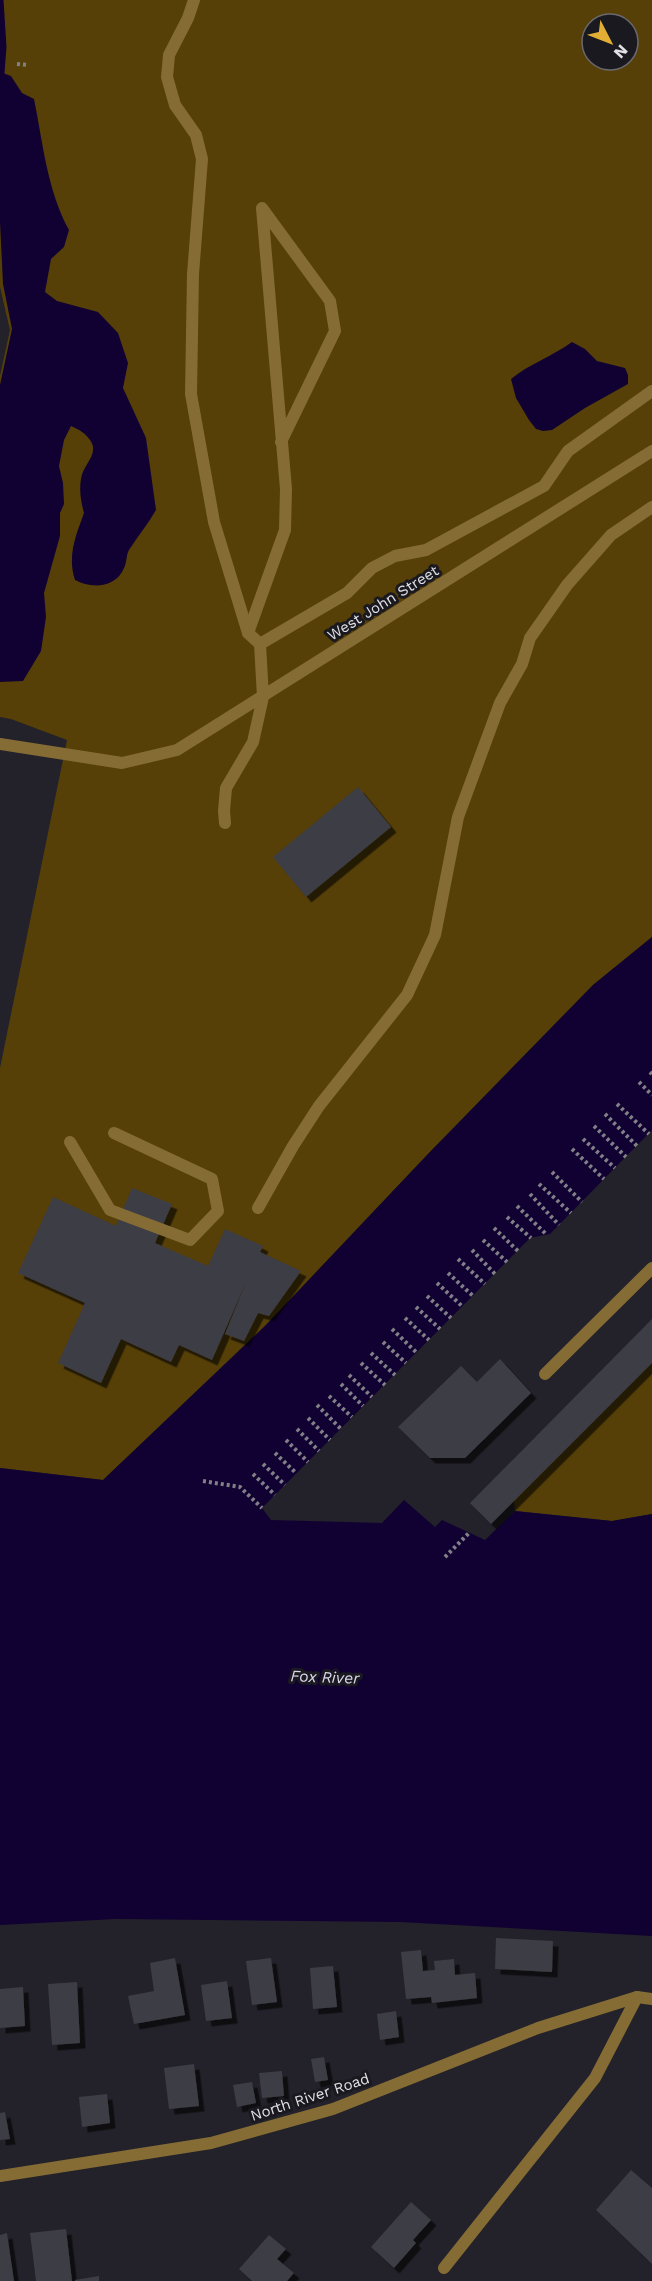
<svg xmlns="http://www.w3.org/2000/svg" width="652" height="2281" font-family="'Work Sans',sans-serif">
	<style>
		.green { fill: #564008; fill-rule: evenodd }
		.water { fill: #110032 }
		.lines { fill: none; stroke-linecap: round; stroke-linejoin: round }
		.stream { stroke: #110032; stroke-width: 7 }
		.building { fill: #3d3c44; filter: url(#shadow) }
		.path { stroke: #808086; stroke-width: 4; stroke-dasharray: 3 3; stroke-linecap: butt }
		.service { stroke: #856c34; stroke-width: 12 }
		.minor { stroke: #856c34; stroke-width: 12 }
		.labels { text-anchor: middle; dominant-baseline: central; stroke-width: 6; stroke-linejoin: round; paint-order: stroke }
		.street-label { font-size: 15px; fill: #e1e1e6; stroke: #1a1920 }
		.water-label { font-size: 16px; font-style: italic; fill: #dad7ed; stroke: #1a1920 }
	</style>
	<defs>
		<filter id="shadow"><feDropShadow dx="5.5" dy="5.5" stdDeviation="0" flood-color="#0009"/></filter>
	</defs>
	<rect width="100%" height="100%" fill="#23222a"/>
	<g class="green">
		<path d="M0,0h652v937l-59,48 -165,169 -162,171 -163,155 -103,-12v-400l67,-328 -56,-21 -11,-2v-341l10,-46 -10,-43zM592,24h36v36h-36z"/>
		<polygon points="652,1363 652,1514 612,1521 515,1511 514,1500"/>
	</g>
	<g class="water">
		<path d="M0,72l11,4 11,17 12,6c9,44 13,91 35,131l-5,17 -13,12 -6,33 12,9 41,11 20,21 10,30 -5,25 23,50 10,72c-8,14 -18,26 -27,40 -3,5 -2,12 -5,18 -8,20 -33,21 -49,12 -8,-24 1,-45 9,-67 -3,-11 -5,-23 -3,-34 2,-15 19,-25 9,-39 -5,-7 -10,-10 -19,-14l-7,14 -5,26 4,17 1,21 -4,9v23l-16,57 2,24 -5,34 -18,30 -23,1v-297l12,-56 -9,-45 -3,-62z"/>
		<path d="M572,342l13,7 12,12 28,7 3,7v9l-43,24 -33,22 -9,1 -7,-2 -7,-9 -13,-22 -5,-19c18,-15 42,-23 61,-37z"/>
		<polygon points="652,937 652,1130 550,1234 530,1238 262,1508 271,1520 382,1523 404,1500 435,1527 442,1520 485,1540 515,1511 612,1521 652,1514 652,1936 400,1922 116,1919 0,1925 0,1468 103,1480 266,1325 428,1154 593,985"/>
	</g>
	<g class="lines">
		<polyline class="stream" points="0,0 3,47 1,73"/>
	</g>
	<g class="building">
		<polygon points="358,787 391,827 306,897 273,857"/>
		<polygon points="132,1188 172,1204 155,1243 208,1266 225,1229 263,1246 260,1252 301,1271 269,1316 258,1313 244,1341 225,1334 247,1280 212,1360 179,1345 171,1362 121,1339 101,1383 58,1363 85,1303 18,1273 53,1197 116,1226"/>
		<polygon points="652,1319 652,1363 491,1524 470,1503"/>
		<polygon points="500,1359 531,1393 465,1458 430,1458 398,1427 461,1366 477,1382"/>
		<polygon points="496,1938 553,1941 552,1972 495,1969"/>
		<polygon points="421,1950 423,1971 435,1970 434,1961 454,1959 455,1975 475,1973 477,1998 432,2003 431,1997 406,1999 401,1952"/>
		<polygon points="175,1958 185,2015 134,2024 128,1996 154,1991 150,1963"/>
		<polygon points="271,1958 277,2002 252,2005 246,1961"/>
		<polygon points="333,1966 337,2007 313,2009 310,1968"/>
		<polygon points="227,1981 232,2018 206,2021 201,1985"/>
		<polygon points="77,1982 80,2043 52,2045 48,1984"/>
		<polygon points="23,1987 25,2026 0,2028 0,1989"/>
		<polygon points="396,2011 399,2037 380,2040 377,2014"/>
		<polygon points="324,2057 328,2080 315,2082 311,2059"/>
		<polygon points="194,2064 199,2106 169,2109 164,2068"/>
		<polygon points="282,2071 284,2096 262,2098 259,2073"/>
		<polygon points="252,2082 256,2103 237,2107 233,2085"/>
		<polygon points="107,2094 110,2123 82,2127 79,2097"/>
		<polygon points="5,2112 10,2139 0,2140 0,2113"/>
		<polygon points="631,2170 652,2188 652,2264 596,2210"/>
		<polygon points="411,2202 431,2220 413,2240 416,2243 394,2268 371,2247"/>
		<polygon points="66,2229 72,2281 36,2281 30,2233"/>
		<polygon points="7,2233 14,2281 0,2281 0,2235"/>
		<polygon points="269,2235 286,2249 277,2259 294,2273 287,2281 252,2281 239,2269"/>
		<polygon points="99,2276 99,2281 75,2281 75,2280"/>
	</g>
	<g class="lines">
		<g class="path">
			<polyline points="17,64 28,65"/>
			<polyline points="650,1072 652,1074"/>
			<polyline points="639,1082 652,1095"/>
			<polyline points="617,1104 649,1134"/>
			<polyline points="605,1114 637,1146"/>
			<polyline points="594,1126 626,1157"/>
			<polyline points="583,1139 615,1168"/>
			<polyline points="572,1149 604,1179"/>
			<polyline points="552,1172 582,1202"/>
			<polyline points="539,1184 571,1213"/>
			<polyline points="530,1194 559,1225"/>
			<polyline points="517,1206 546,1234"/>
			<polyline points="507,1217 531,1238"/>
			<polyline points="494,1228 518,1251"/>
			<polyline points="483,1240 507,1262"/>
			<polyline points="472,1250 495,1274"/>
			<polyline points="458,1259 485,1284"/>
			<polyline points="448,1273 473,1296"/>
			<polyline points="437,1283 463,1307"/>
			<polyline points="427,1296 451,1318"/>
			<polyline points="416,1307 440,1329"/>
			<polyline points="405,1318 429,1340"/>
			<polyline points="392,1329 417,1353"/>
			<polyline points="383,1342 406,1363"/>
			<polyline points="371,1353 395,1375"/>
			<polyline points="361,1363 385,1385"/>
			<polyline points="349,1375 372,1397"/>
			<polyline points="341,1384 363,1406"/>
			<polyline points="329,1396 352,1417"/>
			<polyline points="317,1405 341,1429"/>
			<polyline points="308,1418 330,1440"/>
			<polyline points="297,1429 319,1451"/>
			<polyline points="286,1440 308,1462"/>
			<polyline points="275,1453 296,1473"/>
			<polyline points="263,1464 285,1485"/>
			<polyline points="253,1474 275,1495"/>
			<polyline points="203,1481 240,1487 262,1508"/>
			<polyline points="445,1557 469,1533"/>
		</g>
		<g class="service">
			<polyline points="194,0 188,18 169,55 167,77 175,105 196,135 202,159 193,274 191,394 214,522 248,633 260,644 263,697 253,742 226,788 224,811 225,823"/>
			<polyline points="248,633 285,530 286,489 262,208 330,301 335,331 281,442"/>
			<polyline points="260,644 347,593 372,568 395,556 426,550 544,486 568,451 652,391"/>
			<polyline points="70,1142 110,1210 190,1240 218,1211 212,1179 114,1133"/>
			<polyline points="258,1208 293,1146 319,1106 407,995 435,935 458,817 500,703 522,664 530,638 567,585 611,535 652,507"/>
			<polyline points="545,1374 652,1268"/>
		</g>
		<g class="minor">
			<polyline points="0,744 122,763 177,750 652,451"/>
			<polyline points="0,2176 211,2143 333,2109 538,2028 637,1997 652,1999"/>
			<polyline points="444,2268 595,2078 637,1997"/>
		</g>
	</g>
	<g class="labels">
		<g class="street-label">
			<text transform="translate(383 603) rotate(-32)">West John Street</text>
			<text transform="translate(310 2097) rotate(-18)">North River Road</text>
		</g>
		<g class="water-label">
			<text transform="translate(325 1677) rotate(2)">Fox River</text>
		</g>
	</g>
	<g transform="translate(610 42) rotate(132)"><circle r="28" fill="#1a1920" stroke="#6a696f" stroke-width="1.5"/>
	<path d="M0-4.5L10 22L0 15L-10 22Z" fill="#e2af34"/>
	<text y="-9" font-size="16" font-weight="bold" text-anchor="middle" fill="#e1e1e6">N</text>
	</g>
</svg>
